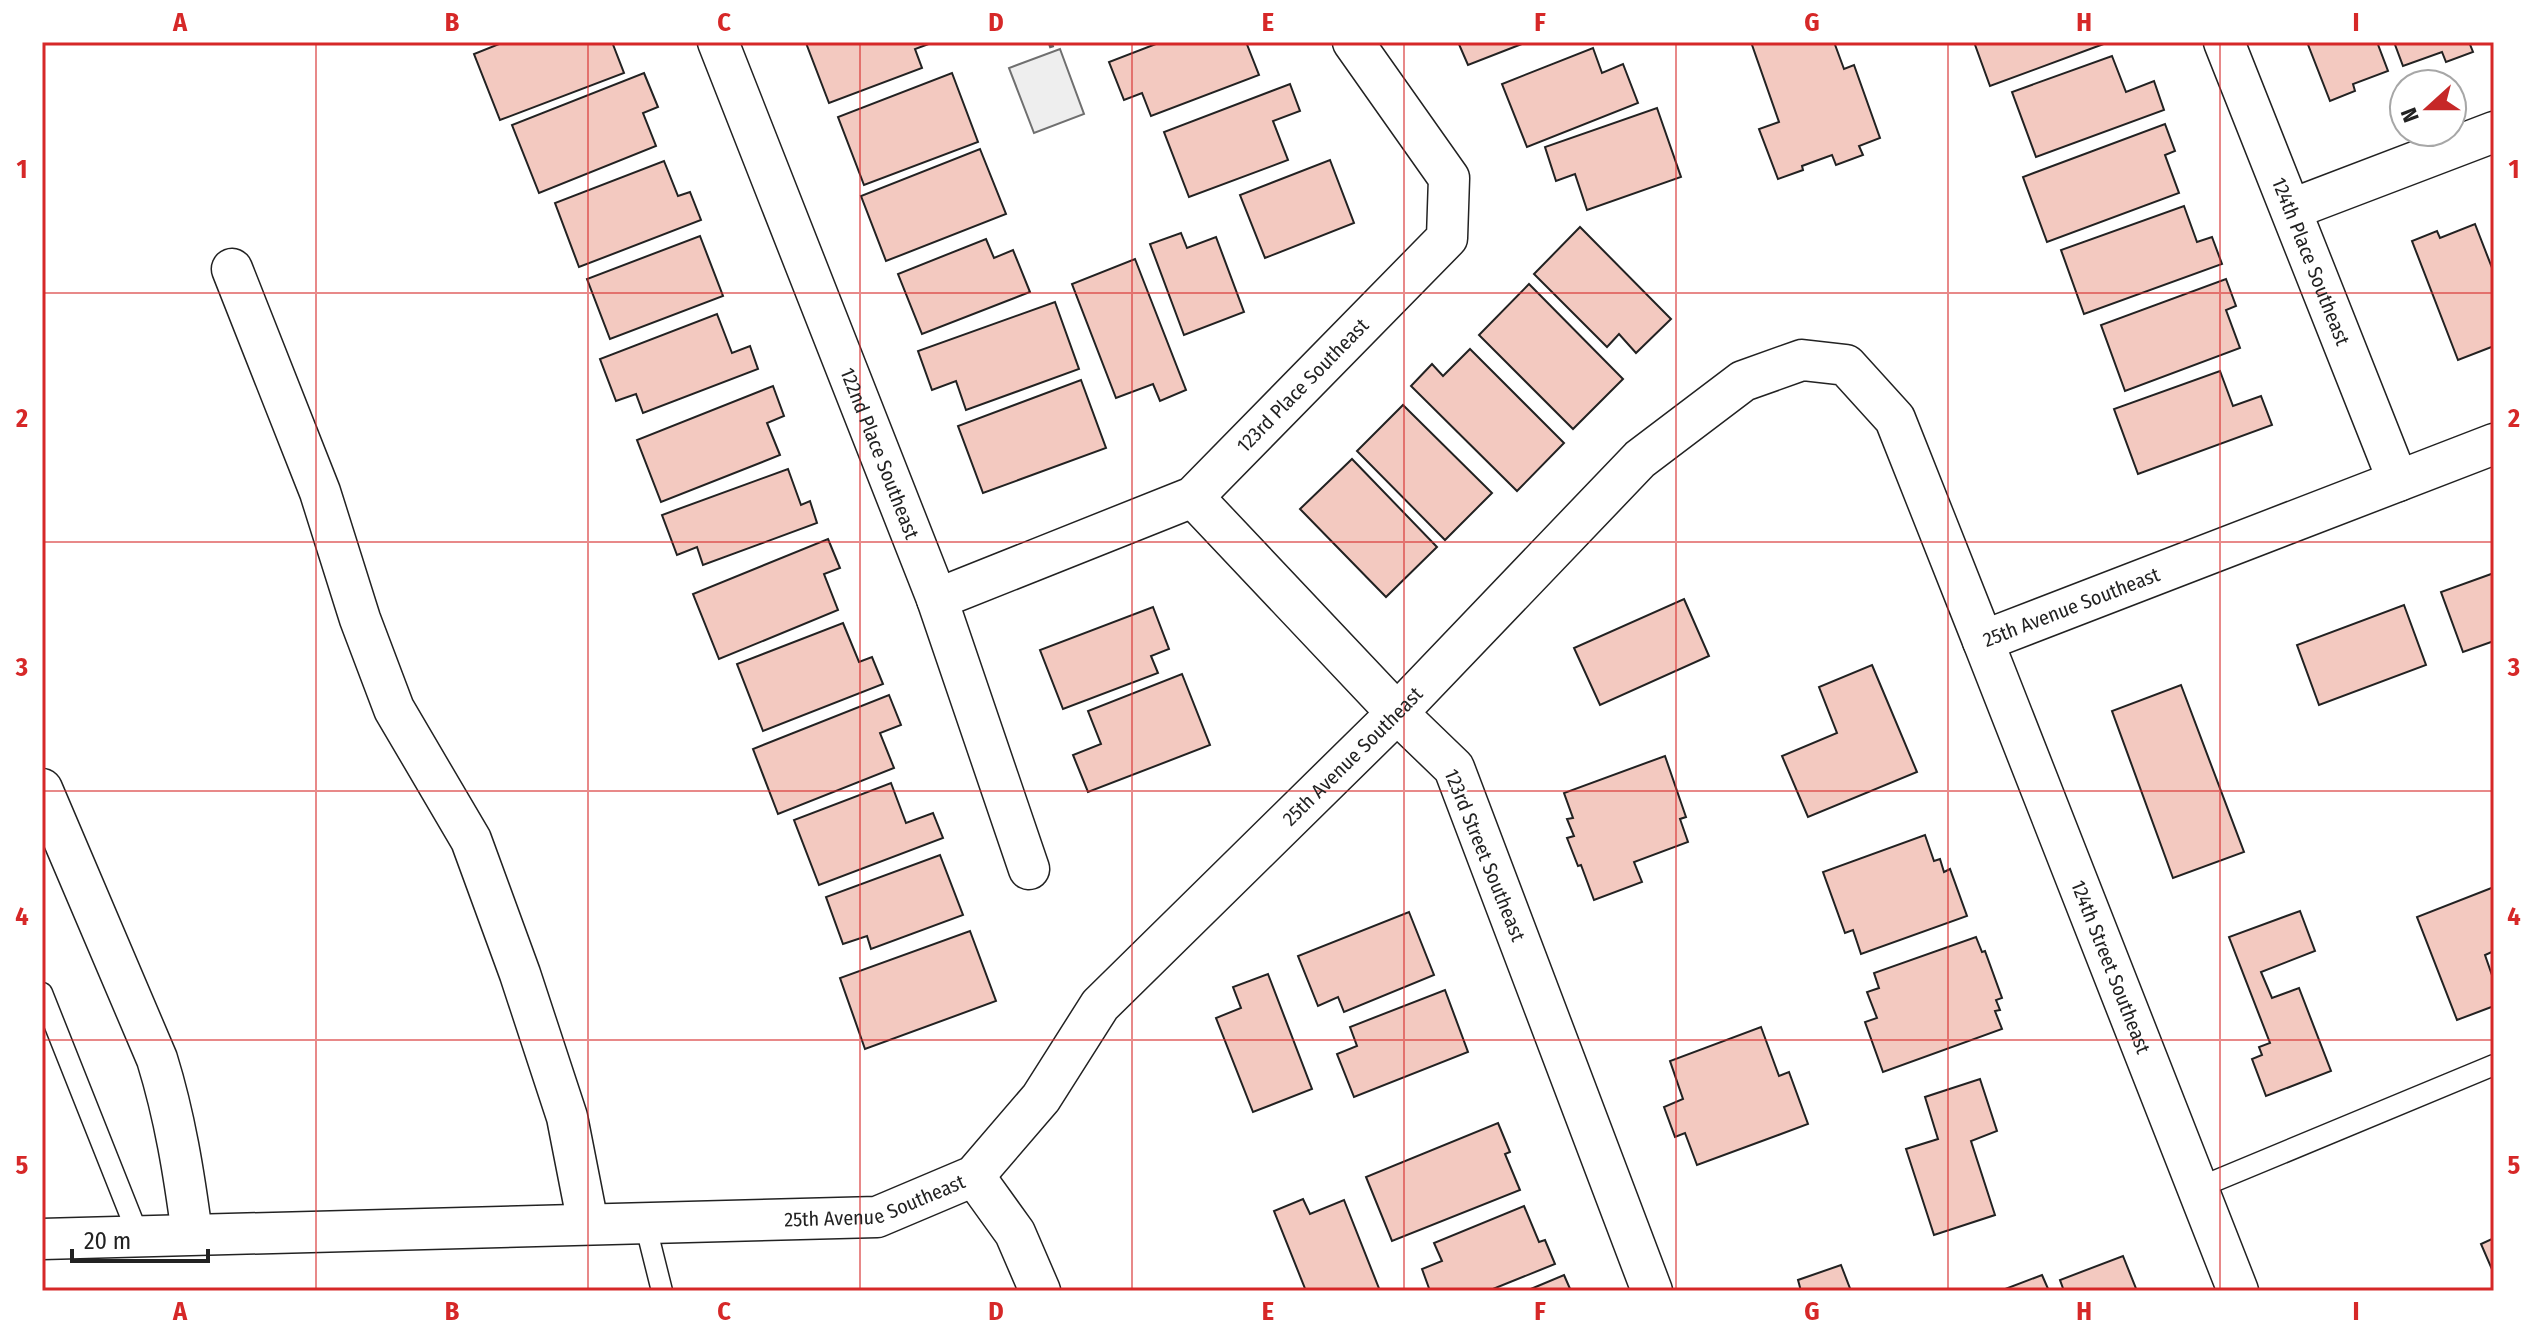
<svg xmlns="http://www.w3.org/2000/svg" width="2536" height="1333" font-family="'Fira Sans Condensed',sans-serif">
	<style>
		.green { fill: #eee; stroke: #6f6f6f; stroke-width: 2 }
		.building { fill: #f3c9c0; stroke: #222; stroke-width: 2 }
		.lines { fill: none; stroke-linecap: round; stroke-linejoin: round }
		.service-casing { stroke: #222; stroke-width: 23 }
		.minor-casing { stroke: #222; stroke-width: 43 }
		.path { stroke: #646464; stroke-width: 5; stroke-dasharray: 6 4; stroke-linecap: butt }
		.service { stroke: #fff; stroke-width: 20 }
		.minor { stroke: #fff; stroke-width: 40 }
		.grid { fill: none; stroke: #d62828; stroke-width: 2; stroke-opacity: 0.55 }
		.labels { text-anchor: middle; dominant-baseline: central; stroke-width: 6; stroke-linejoin: round; paint-order: stroke }
		.street-label { font-size: 20px; fill: #222; stroke: #fff }
		.neatline { fill: none; stroke: #d62828; stroke-width: 3 }
		.grid-label { font-size: 26px; text-anchor: middle; font-weight: bold; fill: #d62828 }
	</style>
	<rect width="100%" height="100%" fill="#fff"/>
	<polygon class="green" points="1060,49 1084,114 1034,133 1009,68"/>
	<g class="building">
		<polygon points="504,42 612,42 624,73 500,120 474,54"/>
		<polygon points="808,42 934,42 915,49 922,68 829,103 806,43"/>
		<polygon points="1161,42 1246,42 1259,75 1151,116 1142,93 1124,100 1109,62"/>
		<polygon points="1458,42 1527,42 1468,65"/>
		<polygon points="1751,42 1834,42 1844,69 1854,65 1880,138 1859,146 1863,155 1836,165 1832,155 1802,166 1803,170 1778,179 1759,129 1779,122"/>
		<polygon points="1974,42 2109,42 1990,86"/>
		<polygon points="2307,42 2377,42 2388,71 2353,84 2355,91 2330,101"/>
		<polygon points="2394,42 2469,42 2473,52 2446,62 2442,52 2403,66"/>
		<polygon points="1593,48 1602,73 1623,64 1638,103 1527,147 1502,84"/>
		<polygon points="2112,56 2126,92 2154,81 2164,110 2036,157 2012,92"/>
		<polygon points="644,73 658,107 643,113 656,146 539,193 512,125"/>
		<polygon points="952,73 978,142 864,185 838,117"/>
		<polygon points="1290,84 1300,111 1273,121 1288,160 1189,197 1164,132"/>
		<polygon points="1657,108 1681,177 1587,210 1575,174 1556,181 1545,147"/>
		<polygon points="2165,124 2175,151 2165,155 2179,193 2047,242 2023,177"/>
		<polygon points="980,149 1006,214 886,261 861,196"/>
		<polygon points="1330,160 1354,223 1265,258 1240,195"/>
		<polygon points="664,161 678,196 690,192 701,220 579,267 555,203"/>
		<polygon points="2184,206 2197,242 2212,237 2222,264 2084,314 2061,250"/>
		<polygon points="2475,224 2494,273 2494,346 2458,360 2412,241 2437,231 2440,238"/>
		<polygon points="1580,227 1671,319 1636,353 1619,334 1607,347 1534,274"/>
		<polygon points="1181,233 1187,248 1216,237 1244,312 1184,335 1150,244"/>
		<polygon points="700,236 723,296 610,339 587,279"/>
		<polygon points="986,239 994,258 1013,250 1030,292 922,334 898,274"/>
		<polygon points="1135,259 1186,390 1160,401 1153,384 1116,398 1072,284"/>
		<polygon points="2226,279 2236,306 2226,310 2240,348 2125,391 2101,325"/>
		<polygon points="1529,284 1623,379 1573,429 1479,335"/>
		<polygon points="1055,302 1079,369 966,410 956,381 932,390 918,351"/>
		<polygon points="717,314 732,353 750,346 758,369 643,413 636,394 616,401 600,359"/>
		<polygon points="1470,349 1564,443 1517,491 1411,386 1432,364 1443,376"/>
		<polygon points="2220,371 2233,406 2261,396 2272,425 2138,474 2114,409"/>
		<polygon points="1081,380 1106,448 983,493 958,426"/>
		<polygon points="773,386 784,416 767,423 780,455 661,502 637,440"/>
		<polygon points="1403,405 1492,493 1445,540 1357,451"/>
		<polygon points="1352,459 1437,547 1386,597 1300,509"/>
		<polygon points="788,469 801,505 810,501 817,523 703,565 697,547 677,555 662,515"/>
		<polygon points="828,539 840,568 824,574 838,610 719,659 693,594"/>
		<polygon points="2494,573 2494,641 2463,652 2441,592"/>
		<polygon points="1684,599 1709,656 1600,705 1574,648"/>
		<polygon points="2404,605 2426,665 2319,705 2297,645"/>
		<polygon points="1153,607 1169,649 1151,656 1158,673 1063,709 1040,650"/>
		<polygon points="843,623 859,662 872,657 883,684 763,731 737,664"/>
		<polygon points="1872,665 1917,772 1808,817 1782,756 1837,733 1819,687"/>
		<polygon points="1182,674 1210,745 1088,792 1073,755 1101,744 1088,711"/>
		<polygon points="2181,685 2244,852 2173,878 2112,711"/>
		<polygon points="889,695 901,725 880,733 894,768 778,814 753,749"/>
		<polygon points="1665,756 1686,817 1680,819 1688,842 1634,862 1642,882 1594,900 1581,865 1578,866 1567,838 1574,836 1567,819 1573,818 1564,793"/>
		<polygon points="891,783 906,823 933,813 943,838 819,885 794,820"/>
		<polygon points="1925,835 1934,861 1940,859 1944,872 1950,869 1967,916 1861,954 1853,930 1845,933 1823,872"/>
		<polygon points="940,855 963,915 871,949 867,936 843,944 826,897"/>
		<polygon points="2494,887 2494,951 2485,955 2494,981 2494,1006 2457,1020 2417,917"/>
		<polygon points="2300,911 2315,951 2261,972 2272,998 2299,988 2331,1071 2266,1096 2252,1059 2262,1055 2259,1047 2270,1043 2229,937"/>
		<polygon points="1409,912 1434,975 1344,1012 1338,997 1318,1006 1298,956"/>
		<polygon points="970,931 996,1001 865,1049 840,978"/>
		<polygon points="1976,937 1982,952 1985,951 2002,998 1996,1000 2000,1010 1995,1011 2002,1029 1883,1072 1865,1022 1877,1018 1867,992 1879,988 1874,973"/>
		<polygon points="1268,974 1312,1089 1253,1112 1216,1018 1241,1008 1233,987"/>
		<polygon points="1445,990 1468,1052 1354,1097 1337,1054 1357,1046 1350,1027"/>
		<polygon points="1761,1027 1779,1076 1789,1072 1808,1124 1697,1165 1685,1133 1675,1137 1664,1107 1683,1099 1670,1061"/>
		<polygon points="1980,1079 1997,1131 1971,1141 1995,1215 1934,1235 1906,1149 1938,1139 1925,1097"/>
		<polygon points="1498,1123 1510,1152 1505,1154 1520,1190 1392,1241 1366,1177"/>
		<polygon points="1303,1199 1310,1214 1344,1200 1380,1291 1306,1291 1274,1211"/>
		<polygon points="1524,1206 1539,1242 1545,1240 1555,1264 1488,1291 1430,1291 1422,1269 1442,1261 1434,1243"/>
		<polygon points="2494,1238 2494,1274 2481,1244"/>
		<polygon points="2123,1256 2137,1291 2064,1291 2060,1280"/>
		<polygon points="1841,1265 1851,1291 1801,1291 1798,1280"/>
		<polygon points="1564,1275 1571,1291 1526,1291"/>
		<polygon points="2042,1275 2049,1291 2000,1291"/>
	</g>
	<g class="lines">
		<defs>
			<g id="service">
				<polyline points="42,993 139,1237"/>
				<polyline points="2198,1188 2494,1065"/>
				<polyline points="645,1223 662,1291"/>
			</g>
			<g id="minor">
				<path id="s1" d="M718,42l219,557 92,270"/>
				<path id="s2" d="M2224,42l174,439"/>
				<polyline points="2292,209 2494,132"/>
				<polyline points="232,269 320,492 360,619 394,709 471,840 520,974 567,1117 588,1224"/>
				<polyline points="1193,497 1397,713 1454,768 1652,1291"/>
				<path id="s3" d="M937,599l256,-102 254,-259 2,-60 -96,-136"/>
				<path id="s4" d="M1983,641l255,650"/>
				<path d="M42,789l115,270c18,58 27,115 35,175"/>
				<polyline points="974,1176 1015,1233 1040,1291"/>
				<path id="s5" d="M42,1239l835,-22 97,-41 67,-78 59,-93 297,-292 243,-254 103,-78 59,-21 44,5 49,54 88,222 511,-197"/>
			</g>
		</defs>
		<use href="#service" class="service-casing"/>
		<use href="#minor" class="minor-casing"/>
		<polyline class="path" points="1050,42 1053,51"/>
		<use href="#service" class="service"/>
		<use href="#minor" class="minor"/>
	</g>
	<path class="grid" d="M316,42v1249M588,42v1249M860,42v1249M1132,42v1249M1404,42v1249M1676,42v1249M1948,42v1249M2220,42v1249M42,293h2452M42,542h2452M42,791h2452M42,1040h2452"/>
	<g class="labels">
		<g class="street-label">
			<text stroke="none"><textPath href="#s2" startOffset="236">124th Place Southeast</textPath></text>
			<text stroke="none"><textPath href="#s3" startOffset="432">123rd Place Southeast</textPath></text>
			<text stroke="none"><textPath href="#s1" startOffset="442">122nd Place Southeast</textPath></text>
			<text stroke="none"><textPath href="#s5" startOffset="2564">25th Avenue Southeast</textPath></text>
			<text stroke="none"><textPath href="#s5" startOffset="1508">25th Avenue Southeast</textPath></text>
			<text transform="translate(1485 855) rotate(68)">123rd Street Southeast</text>
			<text stroke="none"><textPath href="#s4" startOffset="350">124th Street Southeast</textPath></text>
			<text stroke="none"><textPath href="#s5" startOffset="836">25th Avenue Southeast</textPath></text>
		</g>
	</g>
	<rect width="2536" height="1333" fill="none" stroke="#ffffff" stroke-width="88"/>
	<g transform="translate(2428 108) rotate(249)"><circle r="38" fill="#ffffff" stroke="#a7a7a7" stroke-width="2"/>
	<path d="M0-6L14 30L0 20L-14 30Z" fill="#c62828"/>
	<text y="-12" font-size="22" font-weight="bold" text-anchor="middle" fill="#222222">N</text>
	</g>
	<path d="M72 1249v12h136v-12" fill="none" stroke="#222222" stroke-width="4"/>
	<text x="84" y="1249" font-size="24" fill="#222222" stroke="#ffffff" stroke-width="6" paint-order="stroke">20 m</text>
	<rect x="44" y="44" width="2448" height="1245" class="neatline"/>
	<g class="grid-label">
		<text x="180" y="31">A</text>
		<text x="452" y="31">B</text>
		<text x="724" y="31">C</text>
		<text x="996" y="31">D</text>
		<text x="1268" y="31">E</text>
		<text x="1540" y="31">F</text>
		<text x="1812" y="31">G</text>
		<text x="2084" y="31">H</text>
		<text x="2356" y="31">I</text>
		<text x="22" y="178">1</text>
		<text x="2514" y="178">1</text>
		<text x="22" y="427">2</text>
		<text x="2514" y="427">2</text>
		<text x="22" y="676">3</text>
		<text x="2514" y="676">3</text>
		<text x="22" y="925">4</text>
		<text x="2514" y="925">4</text>
		<text x="22" y="1174">5</text>
		<text x="2514" y="1174">5</text>
		<text x="180" y="1320">A</text>
		<text x="452" y="1320">B</text>
		<text x="724" y="1320">C</text>
		<text x="996" y="1320">D</text>
		<text x="1268" y="1320">E</text>
		<text x="1540" y="1320">F</text>
		<text x="1812" y="1320">G</text>
		<text x="2084" y="1320">H</text>
		<text x="2356" y="1320">I</text>
	</g>
</svg>
